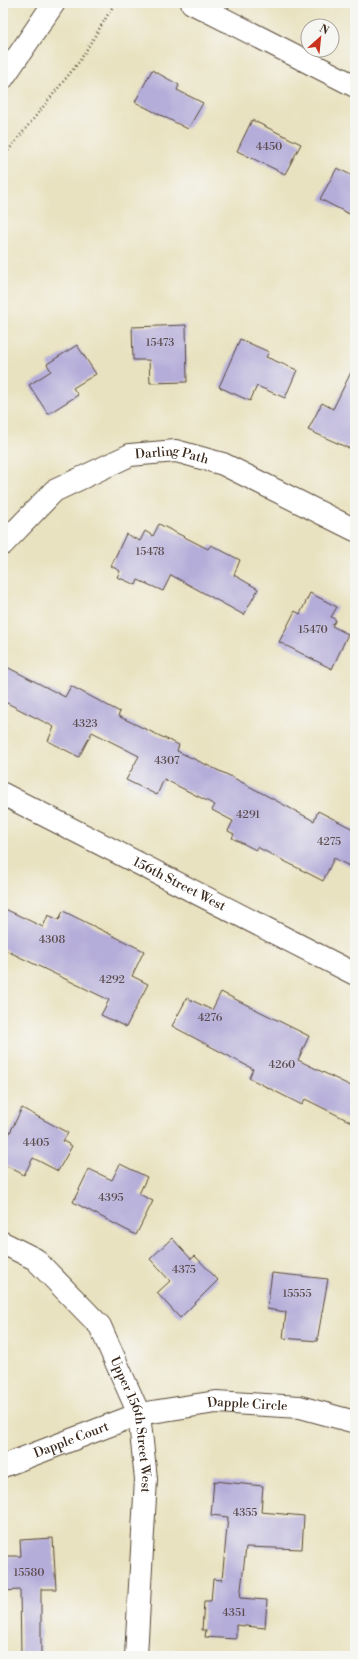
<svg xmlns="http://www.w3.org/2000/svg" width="358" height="1659" font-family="'Libre Bodoni',serif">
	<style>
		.building { fill: #b5add9 }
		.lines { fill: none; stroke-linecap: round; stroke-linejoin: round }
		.minor-casing { stroke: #554636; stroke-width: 24 }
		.tertiary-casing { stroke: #554636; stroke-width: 24 }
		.path { stroke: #554636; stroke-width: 2.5; stroke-dasharray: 1 3; stroke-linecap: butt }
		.minor { stroke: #fff; stroke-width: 22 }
		.tertiary { stroke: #fff; stroke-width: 22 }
		.labels { text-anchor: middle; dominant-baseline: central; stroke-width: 3; stroke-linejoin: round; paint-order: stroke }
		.number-label { font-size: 11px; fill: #5a4b4d }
		.street-label { font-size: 13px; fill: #3b2a1e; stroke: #f6f6f2 }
	</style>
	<rect width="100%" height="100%" fill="#f6f6f2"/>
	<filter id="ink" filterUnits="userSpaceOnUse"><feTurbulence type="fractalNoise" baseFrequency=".025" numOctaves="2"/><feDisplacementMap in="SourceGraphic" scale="8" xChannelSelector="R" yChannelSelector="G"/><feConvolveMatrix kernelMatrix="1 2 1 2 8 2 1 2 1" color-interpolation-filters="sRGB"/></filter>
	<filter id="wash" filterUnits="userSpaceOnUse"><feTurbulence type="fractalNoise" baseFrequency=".012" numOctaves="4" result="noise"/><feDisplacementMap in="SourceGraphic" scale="16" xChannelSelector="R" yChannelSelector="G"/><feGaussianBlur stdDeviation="0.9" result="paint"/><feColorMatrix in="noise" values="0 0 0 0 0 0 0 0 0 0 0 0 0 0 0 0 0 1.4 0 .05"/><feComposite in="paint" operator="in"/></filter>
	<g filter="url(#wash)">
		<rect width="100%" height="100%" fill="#e9e2c0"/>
		<g id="blocks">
			<g class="building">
				<polygon points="152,70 179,85 177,90 203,103 188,129 135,102"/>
				<polygon points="252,120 301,144 285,174 237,151"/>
				<polygon points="337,168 355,177 355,217 320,199"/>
				<polygon points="186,325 187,382 150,383 149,360 133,360 132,327"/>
				<polygon points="240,339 269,352 266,357 297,370 285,398 257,386 250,401 219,387"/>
				<polygon points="77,345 96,374 73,388 78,395 48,414 29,385 51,371 47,364"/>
				<polygon points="355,364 355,451 308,430 322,403 333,409"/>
				<polygon points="159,524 208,549 211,545 240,560 234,575 258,589 244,615 171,575 163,591 138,580 136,585 117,577 120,571 111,566 126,534 140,541 145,531 153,536"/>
				<polygon points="310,593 337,607 331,617 336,620 332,626 348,634 332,669 279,642 295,611 300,614"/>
				<polygon points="3,665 65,697 71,686 120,712 118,716 179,745 177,751 230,776 314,821 318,811 355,830 355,854 349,866 334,858 323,881 257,847 256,850 232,838 234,834 228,831 233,821 212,810 215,805 164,779 157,795 126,780 139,756 92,732 79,757 48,741 54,727 3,701"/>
				<polygon points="3,908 43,927 48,915 59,920 63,911 144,951 132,976 148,984 126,1027 101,1015 109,1000 3,949"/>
				<polygon points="221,992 309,1036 298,1060 355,1088 355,1124 305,1099 302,1105 249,1078 253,1069 172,1026 187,998 212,1010"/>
				<polygon points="22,1108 68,1133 63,1141 72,1146 58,1171 33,1158 24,1175 3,1164 3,1147"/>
				<polygon points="120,1164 147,1177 139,1194 153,1201 136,1235 73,1202 89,1169 112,1180"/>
				<polygon points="172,1238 191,1259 195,1256 218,1280 180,1318 157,1293 170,1281 150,1259"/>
				<polygon points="272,1273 328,1279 317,1341 283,1338 286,1312 267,1309"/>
				<polygon points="214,1481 263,1486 261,1512 304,1516 302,1549 246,1547 240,1598 267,1600 265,1628 236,1625 236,1639 205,1637 206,1630 202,1630 204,1601 211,1601 213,1579 222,1580 228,1517 211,1515"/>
				<polygon points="53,1538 56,1589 41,1589 41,1656 21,1656 20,1590 3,1591 3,1556 21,1556 20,1540"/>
			</g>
		</g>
	</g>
	<g filter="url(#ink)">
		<use href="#blocks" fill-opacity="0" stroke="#554636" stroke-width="1"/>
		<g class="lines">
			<defs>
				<g id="minor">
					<polyline points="192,3 355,86"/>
					<path id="s1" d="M3,544l51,-53 76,-36 46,-4 47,13 132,66"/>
					<path id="s2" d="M3,794l352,180"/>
					<path id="s3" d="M3,1243l32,16 65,67 39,88 7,65 -10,177"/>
					<path id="s4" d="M3,1466l136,-52 77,-12 84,5 55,15"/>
				</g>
				<polyline id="tertiary" points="3,78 54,3"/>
			</defs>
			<use href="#minor" class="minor-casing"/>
			<use href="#tertiary" class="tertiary-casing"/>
			<polyline class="path" points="3,157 79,62 115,3"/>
			<use href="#minor" class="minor"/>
			<use href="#tertiary" class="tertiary"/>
		</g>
	</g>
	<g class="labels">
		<g class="number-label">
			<text x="269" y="147">4450</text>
			<text x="160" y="343">15473</text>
			<text x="150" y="552">15478</text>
			<text x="313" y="630">15470</text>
			<text x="85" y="724">4323</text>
			<text x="167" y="761">4307</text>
			<text x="248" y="815">4291</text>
			<text x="329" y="842">4275</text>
			<text x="52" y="940">4308</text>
			<text x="112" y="980">4292</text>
			<text x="210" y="1018">4276</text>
			<text x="282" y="1065">4260</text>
			<text x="36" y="1143">4405</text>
			<text x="111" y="1198">4395</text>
			<text x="184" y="1270">4375</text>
			<text x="297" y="1294">15555</text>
			<text x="245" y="1513">4355</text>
			<text x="29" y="1573">15580</text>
			<text x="234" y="1613">4351</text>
		</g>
		<g class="street-label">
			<text stroke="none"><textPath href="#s1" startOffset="200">Darling Path</textPath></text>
			<text stroke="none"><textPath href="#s2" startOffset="198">156th Street West</textPath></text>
			<text stroke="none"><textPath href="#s4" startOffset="255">Dapple Circle</textPath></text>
			<text stroke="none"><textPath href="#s3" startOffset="234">Upper 156th Street West</textPath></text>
			<text stroke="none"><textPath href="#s4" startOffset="73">Dapple Court</textPath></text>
		</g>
	</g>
	<rect width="358" height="1659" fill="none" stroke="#f6f6f2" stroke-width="16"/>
	<g transform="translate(320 38) rotate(27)"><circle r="19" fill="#f6f6f2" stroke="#aba49d"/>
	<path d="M0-3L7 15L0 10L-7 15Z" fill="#c8321e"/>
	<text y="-6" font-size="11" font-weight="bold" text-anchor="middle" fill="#3b2a1e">N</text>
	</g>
</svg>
